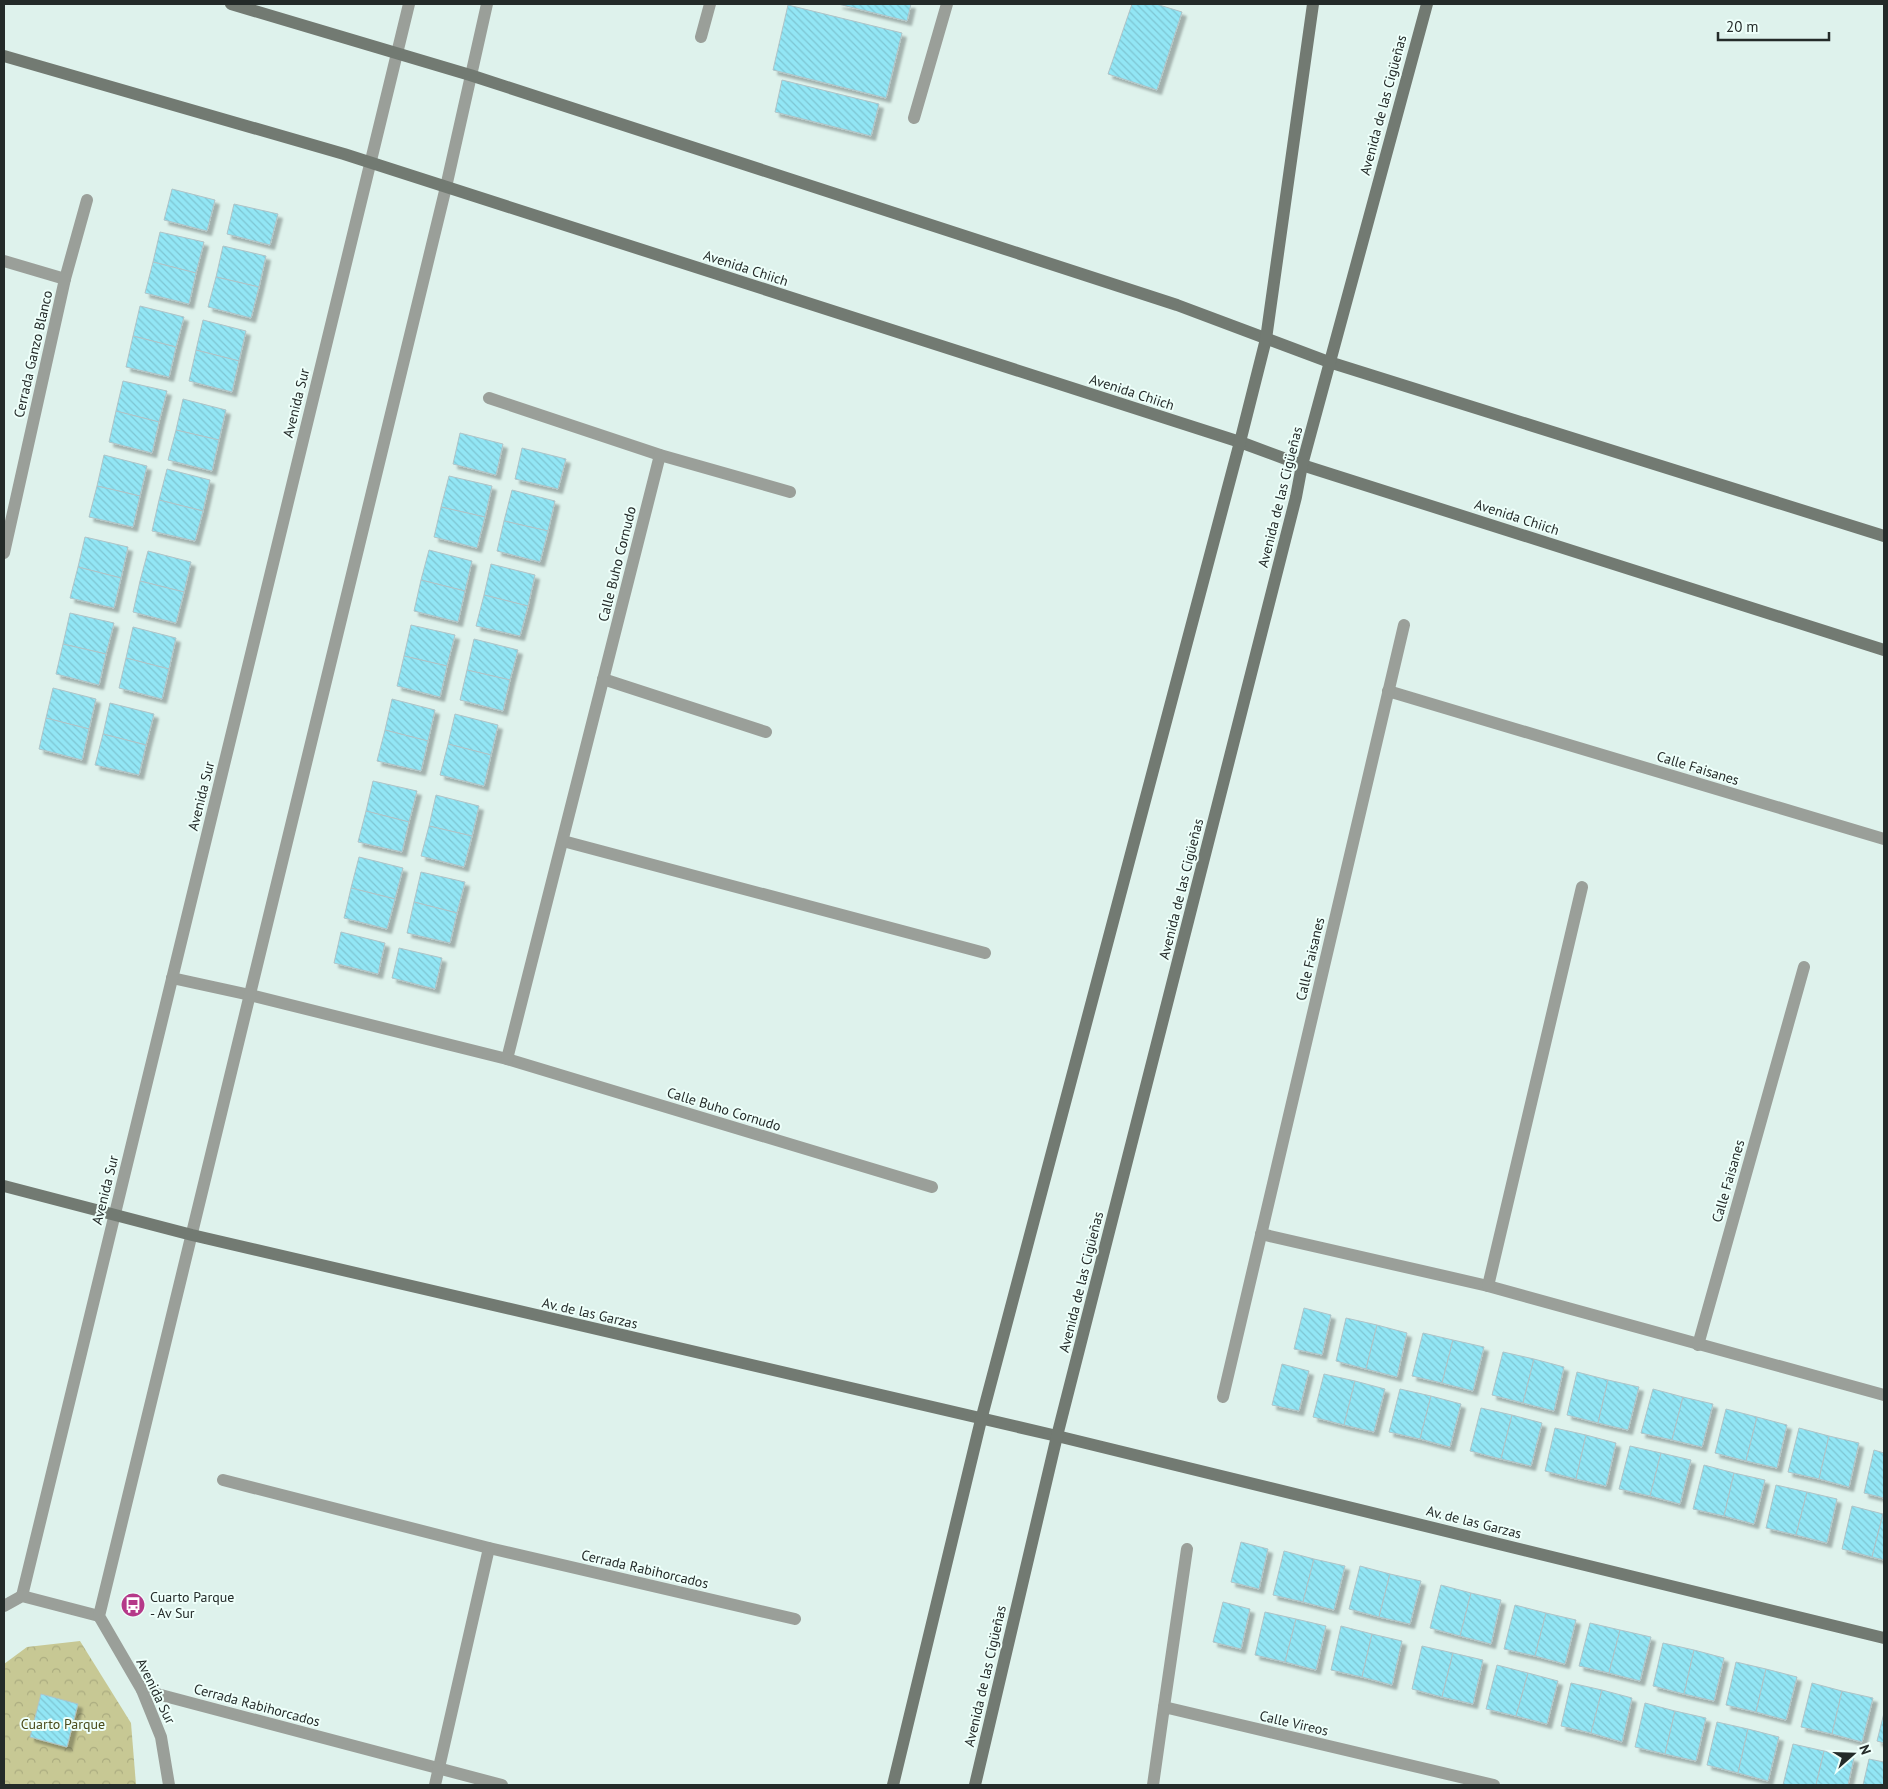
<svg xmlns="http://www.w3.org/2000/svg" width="1888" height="1789" font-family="'PT Sans',sans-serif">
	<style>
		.park { fill: url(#park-crowns) }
		.building { fill: url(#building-back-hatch); stroke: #afc3c7; filter: url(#shadow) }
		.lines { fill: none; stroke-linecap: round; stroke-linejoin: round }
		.minor { stroke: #9a9f99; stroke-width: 12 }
		.tertiary { stroke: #9a9f99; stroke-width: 12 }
		.secondary { stroke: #727a72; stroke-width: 12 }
		.labels { text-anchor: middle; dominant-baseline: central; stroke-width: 4; stroke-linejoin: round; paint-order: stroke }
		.street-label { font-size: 14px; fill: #242b29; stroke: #eefffa }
		.poi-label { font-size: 14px; fill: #242b29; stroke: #eefffa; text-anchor: start }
		.park-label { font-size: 14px; fill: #4b4c1b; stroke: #eefffa }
	</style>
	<defs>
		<pattern id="park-crowns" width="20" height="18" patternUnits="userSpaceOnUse" patternTransform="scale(1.25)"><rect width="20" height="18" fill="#c7c894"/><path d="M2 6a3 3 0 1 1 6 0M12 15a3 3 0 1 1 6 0" fill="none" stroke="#abac80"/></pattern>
		<pattern id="building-back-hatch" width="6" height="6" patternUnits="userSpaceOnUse" patternTransform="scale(1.25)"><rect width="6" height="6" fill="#92e6f5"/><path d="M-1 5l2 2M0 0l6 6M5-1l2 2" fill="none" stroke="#7ec5d2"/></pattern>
		<filter id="shadow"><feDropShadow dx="4.5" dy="4.5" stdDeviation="1" flood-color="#0004"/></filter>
	</defs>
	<rect width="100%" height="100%" fill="#def2ec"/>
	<polygon class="park" points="80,1641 131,1723 136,1785 4,1785 4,1664 27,1647"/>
	<g class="building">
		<polygon points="838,4 911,4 907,21"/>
		<polygon points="1132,4 1156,4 1182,12 1157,90 1108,74"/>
		<polygon points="788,5 902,33 886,98 773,70"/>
		<polygon points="782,80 879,104 871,136 775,112"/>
		<polygon points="172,189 215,200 207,231 164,220"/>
		<polygon points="234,204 278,214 270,245 227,234"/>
		<polygon points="160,232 204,242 196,273 153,262"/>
		<polygon points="223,246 266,256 259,287 216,277"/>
		<polygon points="153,262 196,273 189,304 145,293"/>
		<polygon points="216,277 259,287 251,318 208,307"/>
		<polygon points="140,306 184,317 176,347 133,336"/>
		<polygon points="203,320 246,331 239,361 196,350"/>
		<polygon points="133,336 176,347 169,377 126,367"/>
		<polygon points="196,350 239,361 232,392 189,381"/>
		<polygon points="123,381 167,391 159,422 116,411"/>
		<polygon points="183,399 226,410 219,440 176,430"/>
		<polygon points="116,411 159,422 152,453 109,442"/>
		<polygon points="176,430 219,440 212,471 168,460"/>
		<polygon points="460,433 503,444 496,475 453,464"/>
		<polygon points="522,448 566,459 558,489 515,479"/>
		<polygon points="104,455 147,466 140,496 97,486"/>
		<polygon points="167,469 210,480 203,511 159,500"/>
		<polygon points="449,476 492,486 485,517 441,507"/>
		<polygon points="97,486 140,496 133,527 89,517"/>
		<polygon points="512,490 555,501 548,531 504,521"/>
		<polygon points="159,500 203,511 195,541 152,531"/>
		<polygon points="441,507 485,517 477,548 434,537"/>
		<polygon points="504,521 548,531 540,562 497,551"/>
		<polygon points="85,537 128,547 121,578 78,567"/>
		<polygon points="429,550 472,561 465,591 421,580"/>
		<polygon points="148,551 191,562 184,592 140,581"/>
		<polygon points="491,564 535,575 528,606 484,595"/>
		<polygon points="78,567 121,578 114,608 70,598"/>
		<polygon points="421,580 465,591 458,622 414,611"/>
		<polygon points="140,581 184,592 176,623 133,612"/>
		<polygon points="484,595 528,606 520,636 476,626"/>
		<polygon points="70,613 114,623 106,654 63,644"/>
		<polygon points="411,625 455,635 447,666 404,656"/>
		<polygon points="133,627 176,638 169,669 126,658"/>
		<polygon points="474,639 518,650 510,680 467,670"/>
		<polygon points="63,644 106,654 99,685 56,674"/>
		<polygon points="404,656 447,666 440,697 397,686"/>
		<polygon points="126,658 169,669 162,699 119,688"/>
		<polygon points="467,670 510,680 503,711 460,700"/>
		<polygon points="53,688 96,699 89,729 46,718"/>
		<polygon points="392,699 435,710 428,741 385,730"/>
		<polygon points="110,703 154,714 146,745 103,734"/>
		<polygon points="455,714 498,725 491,755 448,744"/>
		<polygon points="46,718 89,729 82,760 39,749"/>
		<polygon points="385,730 428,741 421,771 377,761"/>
		<polygon points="103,734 146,745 139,775 95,765"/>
		<polygon points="448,744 491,755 484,786 440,775"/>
		<polygon points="373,781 417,791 409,822 366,811"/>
		<polygon points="436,795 479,806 472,836 429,826"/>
		<polygon points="366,811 409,822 402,852 358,842"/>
		<polygon points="429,826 472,836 464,867 421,856"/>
		<polygon points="359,857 403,868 395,899 351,888"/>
		<polygon points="421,872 465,882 457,913 414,902"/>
		<polygon points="351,888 395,899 387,929 344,918"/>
		<polygon points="414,902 457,913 450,943 407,933"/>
		<polygon points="341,932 385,943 378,974 334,963"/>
		<polygon points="399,948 442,958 435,989 392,978"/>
		<polygon points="1304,1308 1331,1315 1322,1355 1294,1349"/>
		<polygon points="1346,1318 1377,1325 1366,1369 1336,1361"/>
		<polygon points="1377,1325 1407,1333 1397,1377 1366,1369"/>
		<polygon points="1423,1333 1453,1340 1442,1383 1412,1376"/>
		<polygon points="1453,1340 1484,1347 1473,1391 1442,1383"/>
		<polygon points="1503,1352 1534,1359 1523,1403 1492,1395"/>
		<polygon points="1534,1359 1564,1367 1554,1411 1523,1403"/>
		<polygon points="1282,1364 1309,1371 1299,1411 1272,1405"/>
		<polygon points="1577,1372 1608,1380 1598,1423 1567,1415"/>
		<polygon points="1324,1374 1355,1381 1344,1425 1313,1417"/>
		<polygon points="1608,1380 1639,1387 1628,1430 1598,1423"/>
		<polygon points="1355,1381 1385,1389 1374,1432 1344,1425"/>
		<polygon points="1400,1389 1431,1396 1420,1439 1389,1432"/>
		<polygon points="1653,1389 1683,1397 1672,1440 1641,1433"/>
		<polygon points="1431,1396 1461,1404 1450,1447 1420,1439"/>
		<polygon points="1683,1397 1713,1404 1702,1447 1672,1440"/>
		<polygon points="1481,1408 1512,1415 1501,1459 1470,1451"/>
		<polygon points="1726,1409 1757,1417 1746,1461 1715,1453"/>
		<polygon points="1512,1415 1542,1423 1531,1466 1501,1459"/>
		<polygon points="1757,1417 1787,1425 1777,1468 1746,1461"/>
		<polygon points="1555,1428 1586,1435 1576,1479 1545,1471"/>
		<polygon points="1799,1428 1829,1436 1819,1479 1788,1472"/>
		<polygon points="1586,1435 1616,1443 1606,1486 1576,1479"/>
		<polygon points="1829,1436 1859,1443 1849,1487 1819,1479"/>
		<polygon points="1630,1446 1661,1453 1650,1496 1619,1489"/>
		<polygon points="1874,1450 1884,1453 1884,1498 1864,1493"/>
		<polygon points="1661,1453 1691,1460 1680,1504 1650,1496"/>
		<polygon points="1704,1465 1734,1473 1724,1516 1693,1509"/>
		<polygon points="1734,1473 1765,1480 1754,1524 1724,1516"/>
		<polygon points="1776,1485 1807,1492 1796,1535 1766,1528"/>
		<polygon points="1807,1492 1837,1499 1827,1543 1796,1535"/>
		<polygon points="1852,1506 1883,1514 1872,1557 1842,1549"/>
		<polygon points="1883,1514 1884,1514 1884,1560 1872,1557"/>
		<polygon points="1241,1542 1268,1549 1259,1589 1231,1582"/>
		<polygon points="1284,1551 1314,1559 1303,1602 1273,1595"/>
		<polygon points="1314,1559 1345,1566 1334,1610 1303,1602"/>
		<polygon points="1360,1566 1390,1574 1379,1617 1349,1609"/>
		<polygon points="1390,1574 1421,1581 1410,1624 1379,1617"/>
		<polygon points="1441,1585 1471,1593 1460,1636 1430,1628"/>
		<polygon points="1471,1593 1501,1600 1491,1644 1460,1636"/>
		<polygon points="1223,1602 1250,1609 1241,1649 1213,1642"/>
		<polygon points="1515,1605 1546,1613 1535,1656 1504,1649"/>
		<polygon points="1265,1612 1296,1619 1285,1662 1255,1655"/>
		<polygon points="1546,1613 1576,1620 1565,1664 1535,1656"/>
		<polygon points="1296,1619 1326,1626 1316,1670 1285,1662"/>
		<polygon points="1590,1623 1620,1630 1609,1673 1579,1666"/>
		<polygon points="1341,1626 1372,1634 1362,1677 1331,1670"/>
		<polygon points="1620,1630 1651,1637 1640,1681 1609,1673"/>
		<polygon points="1372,1634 1402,1641 1392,1685 1362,1677"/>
		<polygon points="1663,1643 1694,1650 1684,1694 1653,1686"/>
		<polygon points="1422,1646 1453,1653 1442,1697 1412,1689"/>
		<polygon points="1694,1650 1724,1658 1714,1701 1684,1694"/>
		<polygon points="1453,1653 1483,1660 1473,1704 1442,1697"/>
		<polygon points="1736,1662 1766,1669 1756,1712 1726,1705"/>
		<polygon points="1497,1665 1528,1673 1516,1716 1486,1709"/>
		<polygon points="1766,1669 1797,1677 1786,1720 1756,1712"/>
		<polygon points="1528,1673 1558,1681 1547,1724 1516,1716"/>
		<polygon points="1571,1683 1602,1690 1591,1733 1561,1726"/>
		<polygon points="1812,1683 1842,1691 1832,1734 1801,1727"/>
		<polygon points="1602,1690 1632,1698 1622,1742 1591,1733"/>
		<polygon points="1842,1691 1873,1698 1862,1742 1832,1734"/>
		<polygon points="41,1694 78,1704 67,1747 30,1737"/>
		<polygon points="1645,1703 1675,1711 1665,1754 1635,1747"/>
		<polygon points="1675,1711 1706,1718 1696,1761 1665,1754"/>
		<polygon points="1884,1713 1884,1743 1877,1741"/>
		<polygon points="1717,1722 1748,1729 1738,1773 1707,1765"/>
		<polygon points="1748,1729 1779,1737 1768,1781 1738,1773"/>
		<polygon points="1793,1744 1824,1751 1816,1785 1783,1785"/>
		<polygon points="1824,1751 1854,1758 1848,1785 1816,1785"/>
		<polygon points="1869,1759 1884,1762 1884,1785 1863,1785"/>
	</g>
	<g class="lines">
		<g class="minor">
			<polyline points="701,37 710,4"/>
			<polyline points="914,118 947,4"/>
			<polyline points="4,261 65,279"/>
			<polyline points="489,398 660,455 790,492"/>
			<polyline points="4,553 65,279 87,200"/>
			<polyline points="603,679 766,732"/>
			<polyline points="1388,691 1884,839"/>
			<polyline points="563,841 985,953"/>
			<polyline points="172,978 250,995 507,1059 932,1187"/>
			<polyline points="507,1059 660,455"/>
			<polyline points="1261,1234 1488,1286 1884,1395"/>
			<polyline points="1488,1286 1582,887"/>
			<polyline points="1698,1345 1804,967"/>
			<polyline points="1223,1397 1404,625"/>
			<polyline points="223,1480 489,1548 795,1619"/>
			<polyline points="142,1690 502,1785"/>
			<polyline points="1164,1707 1187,1549"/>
			<polyline points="435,1785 489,1548"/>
			<polyline points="1153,1785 1164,1707 1494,1785"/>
		</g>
		<g class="tertiary">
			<polyline points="22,1596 409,4"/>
			<polyline points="4,1606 22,1596 99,1616"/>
			<polyline points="169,1785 161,1737 142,1690 99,1616 446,187 487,4"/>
		</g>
		<g class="secondary">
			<polyline points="231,4 470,75 1177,305 1329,362 1884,536"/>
			<polyline points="4,56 344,154 1240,442 1302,465 1884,650"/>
			<polyline points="4,1186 192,1235 1057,1436 1884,1638"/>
			<polyline points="893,1785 981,1420 1240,442 1266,339 1313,4"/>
			<polyline points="975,1785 1057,1436 1296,497 1302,465 1427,4"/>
		</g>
	</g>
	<defs>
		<symbol id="bus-disc" viewBox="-11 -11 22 22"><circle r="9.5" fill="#b53989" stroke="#eefffa"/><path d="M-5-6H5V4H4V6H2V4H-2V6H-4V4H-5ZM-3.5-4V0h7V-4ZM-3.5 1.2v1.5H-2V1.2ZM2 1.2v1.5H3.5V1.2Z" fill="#fff"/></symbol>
	</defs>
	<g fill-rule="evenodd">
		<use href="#bus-disc" x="119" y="1591" width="28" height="28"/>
	</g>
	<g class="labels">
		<g class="street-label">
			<text transform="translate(1383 105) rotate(-75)">Avenida de las Cigüeñas</text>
			<text transform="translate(746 268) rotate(18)">Avenida Chiich</text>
			<text transform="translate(33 354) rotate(-77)">Cerrada Ganzo Blanco</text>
			<text transform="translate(1132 392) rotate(18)">Avenida Chiich</text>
			<text transform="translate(296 403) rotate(-76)">Avenida Sur</text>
			<text transform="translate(1280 497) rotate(-76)">Avenida de las Cigüeñas</text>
			<text transform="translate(1517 517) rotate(18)">Avenida Chiich</text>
			<text transform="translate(617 564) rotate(-76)">Calle Buho Cornudo</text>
			<text transform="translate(1698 768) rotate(17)">Calle Faisanes</text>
			<text transform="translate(201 796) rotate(-76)">Avenida Sur</text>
			<text transform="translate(1181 889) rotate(-76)">Avenida de las Cigüeñas</text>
			<text transform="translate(1310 959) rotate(-77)">Calle Faisanes</text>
			<text transform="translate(724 1109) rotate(17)">Calle Buho Cornudo</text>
			<text transform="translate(1728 1181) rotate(-74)">Calle Faisanes</text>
			<text transform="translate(105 1190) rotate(-76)">Avenida Sur</text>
			<text transform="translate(1081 1282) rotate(-76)">Avenida de las Cigüeñas</text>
			<text transform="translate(590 1313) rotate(13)">Av. de las Garzas</text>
			<text transform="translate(1474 1522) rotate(14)">Av. de las Garzas</text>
			<text transform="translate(645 1569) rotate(13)">Cerrada Rabihorcados</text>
			<text transform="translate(985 1676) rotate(-77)">Avenida de las Cigüeñas</text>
			<text transform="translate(156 1691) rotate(64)">Avenida Sur</text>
			<text transform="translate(257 1705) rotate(15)">Cerrada Rabihorcados</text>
			<text transform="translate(1294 1723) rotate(13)">Calle Vireos</text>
		</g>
		<g class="poi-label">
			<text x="150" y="1597">Cuarto Parque<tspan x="150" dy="16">- Av Sur</tspan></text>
		</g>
		<g class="park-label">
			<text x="63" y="1724">Cuarto Parque</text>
		</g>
	</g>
	<rect width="1888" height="1789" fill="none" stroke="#242b29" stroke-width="10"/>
	<g transform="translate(1853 1754) rotate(70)" stroke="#eefffa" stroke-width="4" paint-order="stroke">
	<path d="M0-4L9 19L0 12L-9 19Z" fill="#242b29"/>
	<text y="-8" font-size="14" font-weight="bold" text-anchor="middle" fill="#242b29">N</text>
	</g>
	<path d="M1718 32v8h111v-8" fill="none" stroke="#242b29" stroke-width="2.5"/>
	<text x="1726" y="32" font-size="15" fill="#242b29" stroke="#eefffa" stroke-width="4" paint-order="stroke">20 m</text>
</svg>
